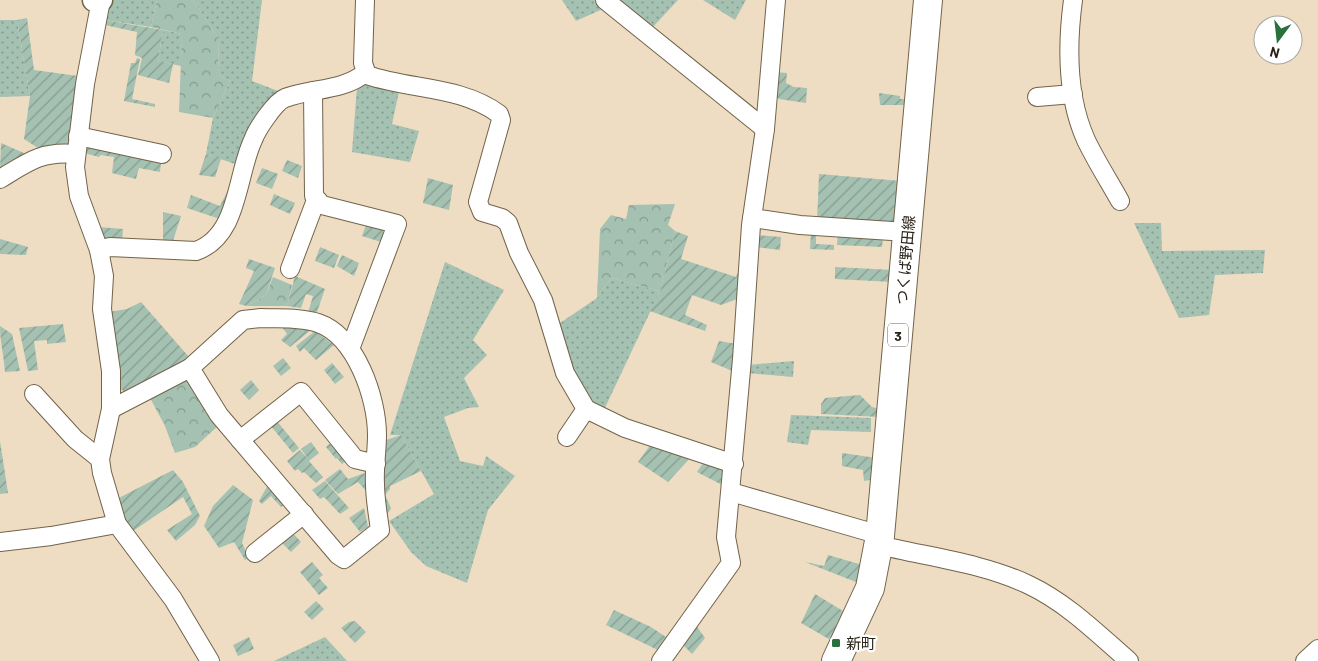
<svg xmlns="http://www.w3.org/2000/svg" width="1318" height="661" font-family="Barlow,'Noto Sans JP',sans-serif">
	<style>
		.grass { fill: url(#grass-dots) }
		.forest { fill: url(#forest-crowns) }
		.garden { fill: url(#garden-furrows) }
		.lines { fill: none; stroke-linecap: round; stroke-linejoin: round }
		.minor-casing { stroke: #72634b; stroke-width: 20 }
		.tertiary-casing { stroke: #72634b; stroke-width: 25 }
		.primary-casing { stroke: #72634b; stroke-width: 30 }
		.minor { stroke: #fff; stroke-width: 18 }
		.tertiary { stroke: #fff; stroke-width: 22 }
		.primary { stroke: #fff; stroke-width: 28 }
		.poi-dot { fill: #29703c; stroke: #fff; stroke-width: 2 }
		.labels { text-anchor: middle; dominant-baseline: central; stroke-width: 4.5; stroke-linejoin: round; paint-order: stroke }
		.shield { fill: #fff; stroke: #69645d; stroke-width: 1 }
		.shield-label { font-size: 14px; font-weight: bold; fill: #292218 }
		.street-label { font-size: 15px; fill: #292218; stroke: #fff }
		.poi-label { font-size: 15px; fill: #292218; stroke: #fff; text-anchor: start }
	</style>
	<defs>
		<pattern id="grass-dots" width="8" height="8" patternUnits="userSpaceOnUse" patternTransform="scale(1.25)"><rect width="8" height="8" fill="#a4c1b2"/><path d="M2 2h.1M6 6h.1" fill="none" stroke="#869c90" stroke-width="1.8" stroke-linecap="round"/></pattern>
		<pattern id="forest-crowns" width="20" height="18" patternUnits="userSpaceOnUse" patternTransform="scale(1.25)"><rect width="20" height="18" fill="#a4c1b2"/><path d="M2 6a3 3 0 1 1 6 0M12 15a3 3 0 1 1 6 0" fill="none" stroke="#869c90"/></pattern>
		<pattern id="garden-furrows" width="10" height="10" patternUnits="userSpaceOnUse" patternTransform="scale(1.25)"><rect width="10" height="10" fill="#a4c1b2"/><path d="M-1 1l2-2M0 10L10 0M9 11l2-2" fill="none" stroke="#869c90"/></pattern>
	</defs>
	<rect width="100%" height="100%" fill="#eeddc2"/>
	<g class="grass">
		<polygon points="110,0 157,0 151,27 105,20"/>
		<polygon points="193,0 262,0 252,81 278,91 252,131 235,164 206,154 213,118 230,81 218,75 219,39"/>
		<polygon points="562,0 594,0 605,8 576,21"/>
		<polygon points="614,0 678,0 652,28"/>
		<polygon points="703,0 746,0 735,20"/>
		<polygon points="0,20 17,20 30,96 0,97"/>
		<polygon points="163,30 182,34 181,66 158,61"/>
		<polygon points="371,82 400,87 392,124 419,131 410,162 352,152 357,87 360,83"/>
		<polygon points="1134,223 1161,223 1162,251 1265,250 1263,273 1215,275 1209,315 1179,318"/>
		<polygon points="445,262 504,290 473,340 487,355 464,378 479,407 468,408 444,417 460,461 483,466 486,456 515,476 488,510 467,583 426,566 411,552 389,521 434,494 401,435 390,435"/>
		<path d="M611,278l49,13 -57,121c-31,-18 -38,-56 -43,-89l37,-25z"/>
		<polygon points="794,361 793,377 747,373 748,365"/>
		<polygon points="791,415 871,418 871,432 811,430 808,445 787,442"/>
		<polygon points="325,637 347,661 274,661"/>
	</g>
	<g class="forest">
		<polygon points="157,0 193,0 219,39 218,75 230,81 213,118 179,112 182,34 151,27"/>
		<polygon points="675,204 668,225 675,231 660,291 611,278 597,298 600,229 611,215 626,219 629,205"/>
		<polygon points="273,277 292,285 287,306 247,306 266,295"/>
		<polygon points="179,380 191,380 219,425 195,447 175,453 165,426 149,396"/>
	</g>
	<g class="garden">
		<polygon points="27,18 34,70 78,76 69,147 41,150 24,139 30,96 17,20"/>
		<polygon points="105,20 163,30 158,61 173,64 169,83 138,75 142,58 135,55 137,32 105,25"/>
		<polygon points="137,58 140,59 132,99 155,104 155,107 124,101 131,63 135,63"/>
		<polygon points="775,72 787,73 786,83 794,87 807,88 806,103 779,99 773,95"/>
		<polygon points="879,93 900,96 900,99 908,99 907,105 880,105"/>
		<polygon points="1,143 26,154 0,170"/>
		<polygon points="88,145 149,158 161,163 160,172 139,168 136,179 112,173 114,157 101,155 99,157 84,153 84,148"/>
		<polygon points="206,154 221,159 215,177 199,175"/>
		<polygon points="287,160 302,166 298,178 282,171"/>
		<polygon points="262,168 278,174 272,189 256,183"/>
		<polygon points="819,174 901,181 896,224 817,221"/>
		<polygon points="428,178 453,185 449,210 423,203"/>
		<polygon points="227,192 230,193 220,219 187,208 191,195 220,206"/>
		<polygon points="274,194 295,203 290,214 270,205"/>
		<polygon points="163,212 181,216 171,247 163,246"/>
		<polygon points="366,225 381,228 384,234 381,242 362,236"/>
		<polygon points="99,227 123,229 122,243 104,243"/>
		<polygon points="675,231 688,236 681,259 736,277 743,261 740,298 721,305 692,295 685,315 707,325 705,331 650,311 660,291"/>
		<polygon points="811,232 816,232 816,244 834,245 834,250 810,249"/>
		<polygon points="756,235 781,237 780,250 755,247"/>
		<polygon points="838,235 883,236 882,247 837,245"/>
		<polygon points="0,239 28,247 26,255 0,254"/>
		<polygon points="320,247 339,255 334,268 315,261"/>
		<polygon points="342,255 359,263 354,276 337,266"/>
		<polygon points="249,259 275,268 266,295 247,306 239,304 254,271 246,268"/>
		<polygon points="835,267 893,270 893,282 835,279"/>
		<polygon points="295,276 325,289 316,315 308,313 313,296 306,294 301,308 287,306"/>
		<polygon points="141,302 189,357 127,393 117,387 109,312 127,309"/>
		<polygon points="63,324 66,342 47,344 47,340 34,341 38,370 28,371 19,328"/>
		<path d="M0,326l12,8 8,37 -15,1c-1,-16 -5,-29 -5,-46z"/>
		<polygon points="282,327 312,329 290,347 281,340 287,334"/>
		<polygon points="315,331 334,345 316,360 304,348 300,352 296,346"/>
		<polygon points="719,341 737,344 735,372 711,362"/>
		<polygon points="283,358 291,368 281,376 273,366"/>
		<polygon points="332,363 344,377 335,384 324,370"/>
		<polygon points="251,380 259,390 249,400 240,390"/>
		<polygon points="860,395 872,407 880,409 881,417 821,414 821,404 825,398"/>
		<polygon points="276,420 299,448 293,453 270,425"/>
		<polygon points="401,435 421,471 390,486 390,489 385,495 391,508 387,514 380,470 386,440"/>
		<polygon points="0,441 8,493 0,494"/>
		<polygon points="311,442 319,453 309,461 323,477 316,483 304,472 302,473 298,469 295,471 287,461 300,450 308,459 301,449"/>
		<polygon points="329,444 334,445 346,461 342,464 337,458 336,459 326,447"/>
		<polygon points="651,444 691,457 668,482 638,462"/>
		<polygon points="842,453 877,458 876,479 864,481 863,470 842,466"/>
		<polygon points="705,460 726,469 721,477 727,482 726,487 697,472"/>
		<polygon points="340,469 348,479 365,473 367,475 367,492 358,482 338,494 325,480"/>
		<polygon points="173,470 183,482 200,516 195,525 176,541 167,530 192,514 183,497 133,531 117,509 115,500"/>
		<polygon points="325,481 349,508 340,514 324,497 320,499 312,490"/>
		<polygon points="269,483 286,503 281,507 271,496 262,504 259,501"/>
		<polygon points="233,485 253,500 242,543 249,557 245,560 234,542 219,548 204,526 213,506"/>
		<polygon points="364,508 368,527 360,532 349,518"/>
		<polygon points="290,530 301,542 291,552 279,540"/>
		<polygon points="828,555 866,566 861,584 805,562 824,566"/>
		<polygon points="312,562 323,575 319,578 328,588 319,595 300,572"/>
		<polygon points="815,594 848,614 834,642 801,623"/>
		<polygon points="316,601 324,609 312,620 304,612"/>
		<polygon points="614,610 651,627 669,639 660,651 606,625"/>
		<polygon points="355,621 366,632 355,643 341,628 349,622"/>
		<polygon points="695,624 705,638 692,654 680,642"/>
		<polygon points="249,637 254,649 238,656 233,645"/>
	</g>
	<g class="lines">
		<defs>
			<g id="minor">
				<polyline points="101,0 85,84 75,167 79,196 99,250 104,276 102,309 111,371 111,409 100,459 102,473 117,524 173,599 210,661"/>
				<path d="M365,0l-2,63 4,12c44,15 94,11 132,39l2,6 -23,82 4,10 20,6 6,5 11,30 24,47 22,73 21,36 39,19 109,36"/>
				<polyline points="605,0 765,129"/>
				<path d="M1073,0c-6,45 -6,98 13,140 10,21 23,41 34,61"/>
				<polyline points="313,91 314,196 322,205 397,224 350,349"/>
				<polyline points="1037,97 1073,94"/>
				<polyline points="78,136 162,154"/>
				<path d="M0,179c28,-17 41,-28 75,-25"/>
				<polyline points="752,218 800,225 907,232"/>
				<path d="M99,250l11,-3 86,4c43,-15 40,-75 57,-111 4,-11 22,-38 32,-42 27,-10 58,-7 80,-25"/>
				<polyline points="290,269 316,200"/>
				<path d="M261,318c18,1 40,-1 57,5 38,13 59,75 59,112 0,16 -3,33 -2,49 0,15 3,31 5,46l-36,29 -6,-4 -119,-140 -29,-47 53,-48z"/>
				<polyline points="34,394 75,439 100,459"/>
				<polyline points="111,409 190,368"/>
				<polyline points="567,437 586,409"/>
				<polyline points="240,440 301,392 355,459 376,464"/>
				<polyline points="731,492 880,535"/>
				<polyline points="0,542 51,536 117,524"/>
				<path d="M879,545c49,12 104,18 150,40 38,18 69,49 100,76"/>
				<polyline points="255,553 304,514"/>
				<polyline points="661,661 731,563 726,537 742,359 751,225 765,129 776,0"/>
				<polyline points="1305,661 1318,649"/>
			</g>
			<polyline id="tertiary" points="94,0 101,0"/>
			<polyline id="primary" points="836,661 870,588 880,536 928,0"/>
		</defs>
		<use href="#minor" class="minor-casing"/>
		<use href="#tertiary" class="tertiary-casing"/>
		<use href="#primary" class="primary-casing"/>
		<use href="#minor" class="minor"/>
		<use href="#tertiary" class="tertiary"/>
		<use href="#primary" class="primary"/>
	</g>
	<rect class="poi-dot" x="831" y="638" width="10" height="10" rx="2.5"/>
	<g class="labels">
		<rect class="shield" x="888" y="323.5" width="20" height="23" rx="4"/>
		<g class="shield-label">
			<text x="898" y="335">3</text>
		</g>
		<g class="street-label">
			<text transform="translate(905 260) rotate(-85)">つくば野田線</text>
		</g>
		<g class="poi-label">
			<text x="846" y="643">新町</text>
		</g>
	</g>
	<g transform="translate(1278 40) rotate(195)"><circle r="24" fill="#ffffff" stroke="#a9a7a3"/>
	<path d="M0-4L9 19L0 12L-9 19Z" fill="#29703c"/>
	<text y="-8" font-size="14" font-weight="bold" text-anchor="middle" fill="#292218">N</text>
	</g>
</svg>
